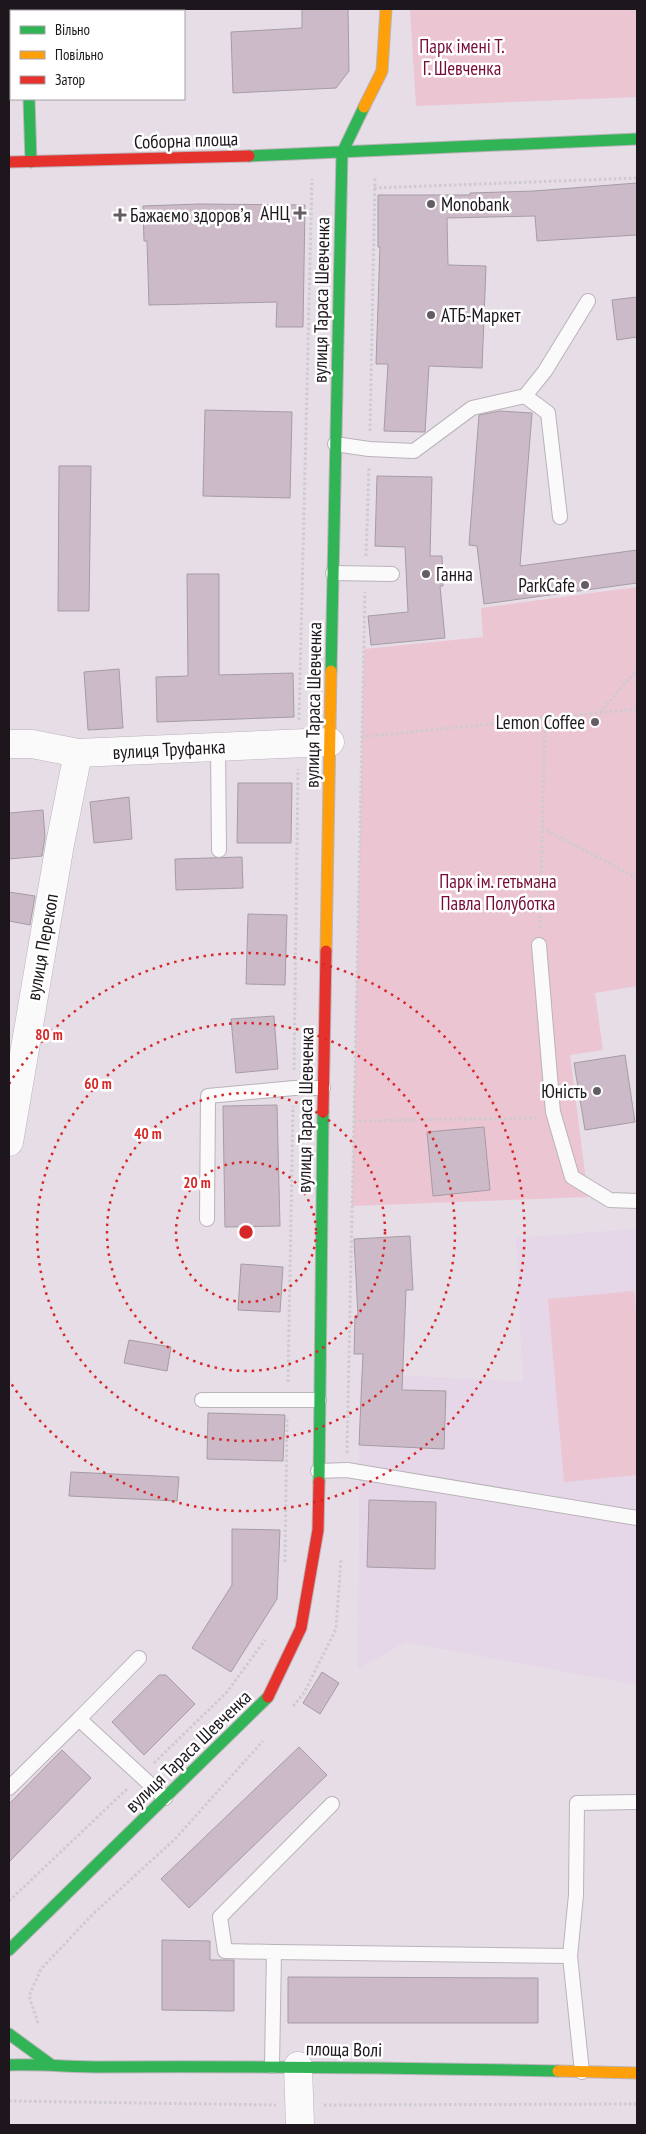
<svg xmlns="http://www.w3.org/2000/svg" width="646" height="2134" font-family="'PT Sans Narrow',sans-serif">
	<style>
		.built { fill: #e5d6e8 }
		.green { fill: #ecc5d2 }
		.building { fill: #cdbac8; stroke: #a59da3 }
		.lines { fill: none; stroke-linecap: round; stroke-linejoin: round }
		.lane-casing { stroke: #bab3ba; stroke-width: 16 }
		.street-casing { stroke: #bab3ba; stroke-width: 29 }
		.fast-casing { stroke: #bab3ba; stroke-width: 13 }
		.slow-casing { stroke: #bab3ba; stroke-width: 13 }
		.jam-casing { stroke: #bab3ba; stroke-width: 13 }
		.path { stroke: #cecbce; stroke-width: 3; stroke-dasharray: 2.5 2.5; stroke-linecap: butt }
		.lane { stroke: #fbfafb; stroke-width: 14 }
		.street { stroke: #fbfafb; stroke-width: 28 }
		.fast { stroke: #30b455; stroke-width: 11 }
		.slow { stroke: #ff9f0a; stroke-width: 11 }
		.jam { stroke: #e5322d; stroke-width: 11 }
		.ring { fill: none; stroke: #d62828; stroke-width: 2.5; stroke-dasharray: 2.5 5 }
		.poi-dot { fill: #635c64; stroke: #fff; stroke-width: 2 }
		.labels { text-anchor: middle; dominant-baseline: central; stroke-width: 5; stroke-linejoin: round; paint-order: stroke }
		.park-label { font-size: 19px; fill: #770c39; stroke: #fff }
		.street-label { font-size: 19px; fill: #1d171d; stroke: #fff }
		.poi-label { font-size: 19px; fill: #1d171d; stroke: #fff; text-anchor: start }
		.centre { fill: #d62828; stroke: #fff; stroke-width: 2.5 }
		.ring-label { font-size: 15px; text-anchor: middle; font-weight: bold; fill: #d62828; stroke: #fff; stroke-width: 5; stroke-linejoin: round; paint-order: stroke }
	</style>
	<rect width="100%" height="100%" fill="#e6dde7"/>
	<polygon class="built" points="637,1229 637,1685 405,1642 358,1669 360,1373 523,1382 516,1238"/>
	<g class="green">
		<polygon points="410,9 637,9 637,97 416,106"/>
		<polygon points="637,587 637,986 595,993 603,1050 570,1055 588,1197 352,1206 364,649 483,637 481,608"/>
		<polygon points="634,1291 637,1323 637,1475 564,1482 548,1299"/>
	</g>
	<g class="building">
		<polygon points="302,9 348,9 349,71 336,88 233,93 231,32 302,28"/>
		<polygon points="637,183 637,235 537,241 535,216 447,218 448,265 486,266 482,368 429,366 425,432 384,431 388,364 376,364 380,247 378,247 378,195 470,195 470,193 534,191"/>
		<polygon points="199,204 305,205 303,327 276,327 277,302 149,305 147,241 144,241 143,206"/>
		<polygon points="637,297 637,337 617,340 612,300"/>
		<polygon points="205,410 292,412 290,498 203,496"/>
		<polygon points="500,411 532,413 520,566 637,550 637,583 484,604 477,546 469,545 479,415"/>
		<polygon points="59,466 91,466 89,611 58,611"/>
		<polygon points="377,476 432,477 430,556 442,556 443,586 440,586 445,638 371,645 368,616 408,612 405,547 375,546"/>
		<polygon points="187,574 219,574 219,675 293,673 294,717 157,722 156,677 188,676"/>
		<polygon points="119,669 123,728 88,730 84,672"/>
		<polygon points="238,783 292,783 291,843 237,843"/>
		<polygon points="129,797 132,839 94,843 90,802"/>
		<polygon points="43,810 45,837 42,856 9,859 9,813"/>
		<polygon points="242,857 243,888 176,890 175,859"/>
		<polygon points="9,892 35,896 30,925 9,921"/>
		<polygon points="248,914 287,915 285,985 246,984"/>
		<polygon points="274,1016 278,1069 236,1073 231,1019"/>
		<polygon points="625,1055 635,1122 585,1130 574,1063"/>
		<polygon points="277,1105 280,1226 225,1227 223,1106"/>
		<polygon points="484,1127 490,1190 433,1196 427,1132"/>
		<polygon points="410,1236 413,1290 406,1290 402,1390 446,1391 444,1449 359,1445 363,1354 354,1354 355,1316 358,1316 354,1239"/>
		<polygon points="241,1264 283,1267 280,1312 238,1310"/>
		<polygon points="129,1340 171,1347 167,1371 124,1363"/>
		<polygon points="208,1413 285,1415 283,1461 207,1459"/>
		<polygon points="71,1472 179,1477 177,1501 69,1496"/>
		<polygon points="369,1500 436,1502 435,1569 367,1567"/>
		<polygon points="232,1529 280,1530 277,1599 231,1672 192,1648 232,1585"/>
		<polygon points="322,1672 339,1683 320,1714 303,1703"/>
		<polygon points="159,1675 166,1675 195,1704 144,1755 112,1722"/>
		<polygon points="299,1747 327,1775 189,1908 161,1879"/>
		<polygon points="62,1750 91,1778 9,1862 9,1804"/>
		<polygon points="162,1940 210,1941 210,1960 234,1960 234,2011 162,2010"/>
		<polygon points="288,1977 538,1978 538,2023 288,2023"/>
	</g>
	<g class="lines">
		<defs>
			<g id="lane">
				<polyline points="525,396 548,413 560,517"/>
				<polyline points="335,444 369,449 414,451 472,408 525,396 545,371 588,301"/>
				<polyline points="333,573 392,574"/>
				<polyline points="218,747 219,850"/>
				<polyline points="539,945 553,1112 572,1177 610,1200 637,1201"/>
				<polyline points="207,1219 208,1096 294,1088 323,1088"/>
				<polyline points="202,1400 319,1400"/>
				<polyline points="318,1471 347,1470 637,1518"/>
				<polyline points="139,1658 79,1719 165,1798"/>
				<polyline points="9,1788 79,1719"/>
				<polyline points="274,1952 570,1956"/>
				<polyline points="272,2066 274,1952 225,1951 220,1917 332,1804"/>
				<polyline points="582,2072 570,1956 576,1895 577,1803 637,1802"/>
			</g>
			<g id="street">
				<polyline points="9,744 32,744 78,753 330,742"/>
				<polyline points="9,1142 60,844 78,753"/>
				<polyline points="298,2066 300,2125"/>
			</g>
			<g id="fast">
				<polyline points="25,9 25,11"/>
				<polyline points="29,99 31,162"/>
				<polyline points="249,156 637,139"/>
				<polyline points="331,671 342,153 364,107"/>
				<polyline points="319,1482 323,1112"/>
				<polyline points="9,1950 268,1697"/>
				<polyline points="9,2034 50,2064"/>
				<path d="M9,2065c32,-1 63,2 95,2 151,-1 303,1 454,4"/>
			</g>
			<g id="slow">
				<polyline points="364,107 382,71 386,9"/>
				<polyline points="326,951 331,671"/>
				<polyline points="558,2071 637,2073"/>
			</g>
			<g id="jam">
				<polyline points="9,162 249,156"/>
				<polyline points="323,1112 326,951"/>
				<polyline points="268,1697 301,1628 318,1530 319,1482"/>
			</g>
		</defs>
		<use href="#lane" class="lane-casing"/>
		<use href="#street" class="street-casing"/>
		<use href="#fast" class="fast-casing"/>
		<use href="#slow" class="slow-casing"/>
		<use href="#jam" class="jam-casing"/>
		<g class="path">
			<polyline points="374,188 637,178"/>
			<polyline points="370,431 375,177"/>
			<polyline points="366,556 369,467"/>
			<polyline points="600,712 637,670"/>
			<polyline points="299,720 312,179"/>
			<polyline points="361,737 637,709"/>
			<polyline points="542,828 637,878"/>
			<polyline points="540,928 545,718"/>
			<polyline points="294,1070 298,769"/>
			<polyline points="354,1121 536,1118"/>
			<polyline points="288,1382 293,1106"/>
			<polyline points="347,1453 365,592"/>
			<polyline points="285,1562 287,1418"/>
			<polyline points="293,1706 304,1693 336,1629 341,1559"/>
			<polyline points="154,1763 227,1692 265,1640"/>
			<polyline points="9,1901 128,1788"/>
			<polyline points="38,2023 29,1996 41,1969 93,1914 175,1839 263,1741"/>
			<polyline points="9,2101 276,2105"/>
			<polyline points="324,2105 637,2104"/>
		</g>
		<use href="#lane" class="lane"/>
		<use href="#street" class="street"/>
		<use href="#fast" class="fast"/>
		<use href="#slow" class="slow"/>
		<use href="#jam" class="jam"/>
	</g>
	<g class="ring">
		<circle cx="246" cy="1232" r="70"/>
		<circle cx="246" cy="1232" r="139"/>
		<circle cx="246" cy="1232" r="209"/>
		<path d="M9 1084A279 279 0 1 1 9 1380"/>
	</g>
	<g class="poi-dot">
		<circle cx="431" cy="204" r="5"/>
		<path d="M297.5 205.5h5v5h5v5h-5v5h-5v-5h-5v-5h5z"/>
		<path d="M117.5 207.5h5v5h5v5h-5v5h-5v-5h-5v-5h5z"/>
		<circle cx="431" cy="315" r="5"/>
		<circle cx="426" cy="574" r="5"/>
		<circle cx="585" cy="585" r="5"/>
		<circle cx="595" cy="722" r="5"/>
		<circle cx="597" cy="1091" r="5"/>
	</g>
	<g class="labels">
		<g class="park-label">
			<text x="462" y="46">Парк імені Т.<tspan x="462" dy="22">Г. Шевченка</tspan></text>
			<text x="498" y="881">Парк ім. гетьмана<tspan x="498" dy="22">Павла Полуботка</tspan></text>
		</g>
		<g class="street-label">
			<text transform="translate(186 140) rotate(-2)">Соборна площа</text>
			<text transform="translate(321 300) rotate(-89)">вулиця Тараса Шевченка</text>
			<text transform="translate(313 705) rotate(-89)">вулиця Тараса Шевченка</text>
			<text transform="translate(169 749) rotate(-3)">вулиця Труфанка</text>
			<text transform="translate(42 947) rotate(-80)">вулиця Перекоп</text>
			<text transform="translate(305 1110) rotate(-89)">вулиця Тараса Шевченка</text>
			<text transform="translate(188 1751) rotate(-44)">вулиця Тараса Шевченка</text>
			<text transform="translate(344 2049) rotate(1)">площа Волі</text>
		</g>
		<g class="poi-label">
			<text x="441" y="204">Monobank</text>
			<text x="290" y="213" text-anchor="end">АНЦ</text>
			<text x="130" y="215">Бажаємо здоровʼя</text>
			<text x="441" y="315">АТБ-Маркет</text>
			<text x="436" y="574">Ганна</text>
			<text x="575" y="585" text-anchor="end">ParkCafe</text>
			<text x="585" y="722" text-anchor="end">Lemon Coffee</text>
			<text x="587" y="1091" text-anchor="end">Юність</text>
		</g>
	</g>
	<circle cx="246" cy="1232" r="8" class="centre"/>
	<g class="ring-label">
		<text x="49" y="1040">80 m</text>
		<text x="98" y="1089">60 m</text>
		<text x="148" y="1139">40 m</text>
		<text x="197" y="1188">20 m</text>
	</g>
	<rect width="646" height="2134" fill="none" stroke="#1d171d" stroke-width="20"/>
	<rect x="10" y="10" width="175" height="90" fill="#ffffff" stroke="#a5a2a5"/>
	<rect x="20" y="26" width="25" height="8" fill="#30b455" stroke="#a5a2a5"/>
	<text x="55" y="35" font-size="15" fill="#1d171d">Вільно</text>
	<rect x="20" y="51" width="25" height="8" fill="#ff9f0a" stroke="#a5a2a5"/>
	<text x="55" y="60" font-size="15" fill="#1d171d">Повільно</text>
	<rect x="20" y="76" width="25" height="8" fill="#e5322d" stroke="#a5a2a5"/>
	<text x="55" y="85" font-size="15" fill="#1d171d">Затор</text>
</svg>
